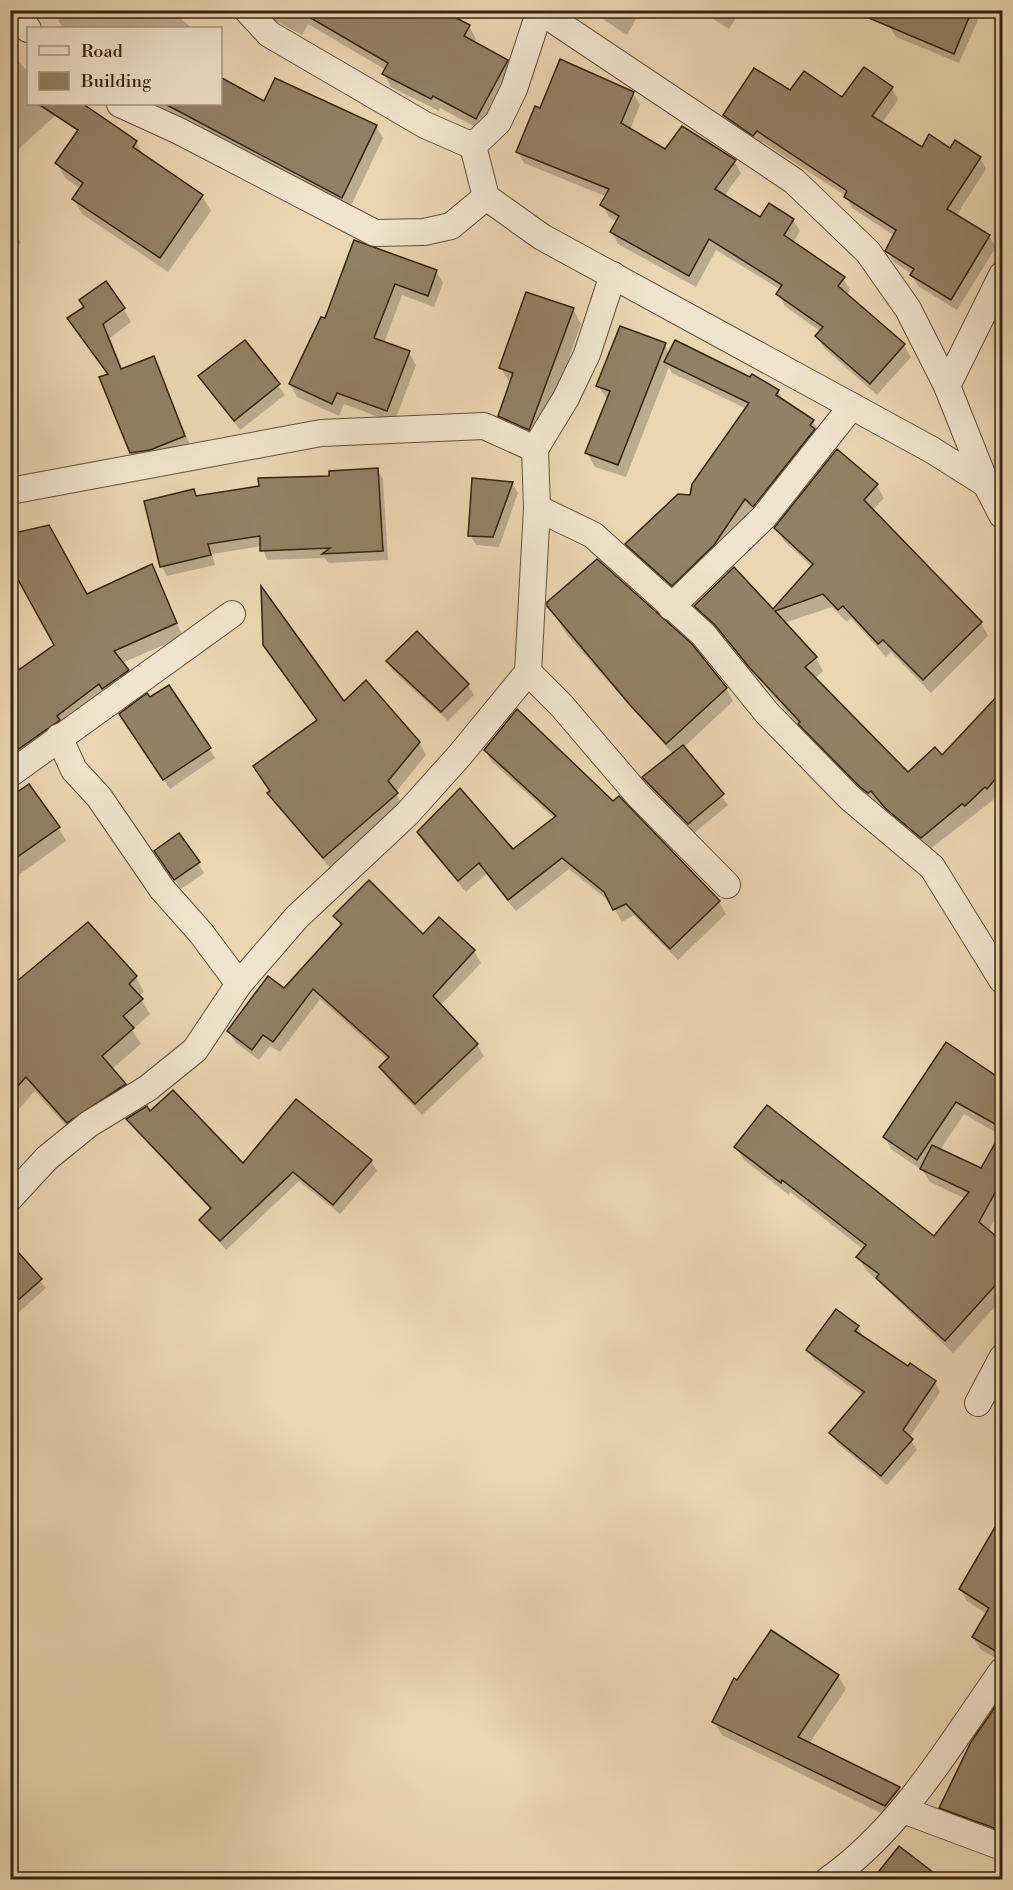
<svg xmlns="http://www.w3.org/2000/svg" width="1013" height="1890" font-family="'Libre Bodoni',serif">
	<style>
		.shadow { fill: #0003; fill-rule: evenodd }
		.building { fill: #938165; stroke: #352410; stroke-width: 1.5 }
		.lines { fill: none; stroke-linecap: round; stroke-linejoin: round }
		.minor-casing { stroke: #625039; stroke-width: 28 }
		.minor { stroke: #f1e4ce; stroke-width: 26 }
	</style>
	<rect width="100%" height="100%" fill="#ead6b3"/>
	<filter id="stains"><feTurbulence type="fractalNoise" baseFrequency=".00333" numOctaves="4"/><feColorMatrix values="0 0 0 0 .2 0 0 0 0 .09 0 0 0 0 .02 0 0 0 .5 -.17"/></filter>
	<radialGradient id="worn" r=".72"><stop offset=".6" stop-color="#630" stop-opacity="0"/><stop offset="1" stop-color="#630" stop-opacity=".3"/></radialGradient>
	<g class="shadow">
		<polygon points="65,10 170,10 192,28 63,28 58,20"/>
		<polygon points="263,10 438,10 469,26 476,39 474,43 507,61 514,73 483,131 440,108 439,111 391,87 384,74 386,70 308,24 302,35 274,20"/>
		<polygon points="589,10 641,10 627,35"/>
		<polygon points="699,10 741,10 729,29"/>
		<polygon points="897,10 973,10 978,20 959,63 896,37 890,27"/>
		<polygon points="10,52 28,72 28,104 55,104 60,111 10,157"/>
		<polygon points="892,88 898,100 881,124 922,149 950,150 980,158 986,169 956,216 989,236 996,247 957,310 918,286 912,274 894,262 887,251 895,236 852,208 846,196 763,142 760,146 731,127 725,115 791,93 843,99"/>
		<polygon points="633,93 640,105 630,130 666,151 734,161 741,173 724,196 761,219 793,220 800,231 793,243 843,278 850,290 847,295 904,345 911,357 877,395 824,348 817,336 821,332 785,306 778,294 781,290 716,250 696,287 618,244 612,232 617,222 609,217 602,205 607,197 524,163 517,151 541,110"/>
		<polygon points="264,103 376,126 383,138 349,210 167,112 156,104"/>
		<polygon points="136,142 144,156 202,196 211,211 168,272 82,214 74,199 81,189 65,178 57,163"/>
		<polygon points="10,223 21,243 10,248"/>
		<polygon points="355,241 436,271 443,283 434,307 402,295 384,343 409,353 416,365 394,423 344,404 339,416 297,397 290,384 325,320"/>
		<polygon points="124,309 131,322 110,338 123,370 154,358 192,450 139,467 131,453 109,375 77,332"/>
		<polygon points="573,309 581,324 538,444 508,431 499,416 510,383 501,368"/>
		<polygon points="244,342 285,395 240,430 200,377"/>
		<polygon points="665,345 670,354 778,391 784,402 813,421 819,432 760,517 751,509 720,556 678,596 633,555 627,544 691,496 747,409 672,373 669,367 626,477 595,467 587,453 608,400 598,386"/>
		<polygon points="377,470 383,479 388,560 329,563 325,558 267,560 262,546 212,554 215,565 167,576 162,567 145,502 193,491 197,497"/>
		<polygon points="512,483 518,493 499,547 476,545 470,535"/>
		<polygon points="876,485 884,498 872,511 981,623 988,636 931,693 891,652 886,657 851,618 847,622 832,607 784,623 816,658 823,671 814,679 908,774 942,757 1002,694 1002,793 929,850 895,821 879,803 876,806 869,800 808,737 724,638 703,619 696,606 773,611 812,567 784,541 776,528"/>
		<polygon points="151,566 183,637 122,663 135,684 10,770 10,652 30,683 86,596"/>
		<polygon points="548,605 726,688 733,701 683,748 728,805 694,833 650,787 644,777 673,754 568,636"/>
		<polygon points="417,633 468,685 474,695 448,721 393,671 387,661"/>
		<polygon points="264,644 344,703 419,742 426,755 395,793 404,807 332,870 277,806 255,767 317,721"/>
		<polygon points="127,724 209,749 215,758 170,789"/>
		<polygon points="485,750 613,803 619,798 719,902 726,914 678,960 634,915 622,922 611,903 569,869 516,911 486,874 466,892 425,844 419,832 513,851 555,819 492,762"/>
		<polygon points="10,799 59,828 66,841 10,881"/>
		<polygon points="162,861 198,863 204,873 181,889"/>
		<polygon points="335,916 423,936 439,919 474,951 481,963 440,1006 477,1045 484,1056 422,1115 387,1078 381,1067 388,1060 320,999 280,1052 270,1046 259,1060 235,1042 229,1031 284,990 341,927"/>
		<polygon points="136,977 144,992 139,996 150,1014 132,1030 141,1044 112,1069 134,1099 76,1137 35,1091 10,1119 10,1054"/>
		<path d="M946,1045l54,35 2,-4v130l-14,26 14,11v56l-49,54 -87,-83 -8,-13 6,-7 -74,-58 -1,3 -45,-35 -8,-13 199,91 31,-39 -36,-17 -7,-11 -31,-21 -8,-13zM964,1114l38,22 -20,34 -42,-20z"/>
		<polygon points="150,1113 243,1166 371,1161 377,1171 340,1214 299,1181 226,1250 201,1220 211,1210 134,1129 128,1120"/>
		<polygon points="10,1156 16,1166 10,1173"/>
		<polygon points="10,1245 46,1288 10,1320"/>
		<polygon points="858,1327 863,1337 909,1368 935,1382 940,1392 909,1438 917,1450 887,1485 837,1443 831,1433 863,1396 814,1360 808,1350"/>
		<polygon points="1002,1521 1002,1662 980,1649 973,1637 987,1614 967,1601 960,1589"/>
		<polygon points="838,1676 846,1689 809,1744 899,1788 906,1801 893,1819 722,1735 714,1722"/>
		<polygon points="1002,1699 1002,1839 948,1820 941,1807 973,1743"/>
	</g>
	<g class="building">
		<polygon points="297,10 441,10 470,25 464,36 508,60 476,119 433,96 431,99 382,74 388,63"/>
		<polygon points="850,10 972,10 954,54"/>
		<polygon points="560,59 634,92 621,123 665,149 682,126 736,160 715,189 760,217 769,203 794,219 784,235 845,277 838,286 905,344 870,384 815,336 823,327 776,294 782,285 709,239 689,276 610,232 619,216 600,205 609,189 516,152 535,106 540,108"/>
		<polygon points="864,67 893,87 872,116 922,147 929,134 950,148 955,140 981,157 947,209 990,235 951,300 910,275 914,269 885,251 896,230 844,197 847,191 757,131 753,136 723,115 754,68 790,90 804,71 842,97"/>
		<polygon points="220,77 264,101 275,78 377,125 342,198 165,104 220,104"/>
		<polygon points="38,104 83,104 137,141 133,147 203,195 160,258 72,199 83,183 55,163 78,130"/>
		<polygon points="354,240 437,270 428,296 395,284 374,338 410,351 387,411 337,393 332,404 289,384 321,317 325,318"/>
		<polygon points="106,281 125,308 103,324 121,369 154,356 185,436 150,450 130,453 99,377 108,374 67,318 84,307 79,300"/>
		<polygon points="526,292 574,308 529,430 498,416 513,373 499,368"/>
		<polygon points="620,326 666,343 618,465 585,453 610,391 596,386"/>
		<polygon points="245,340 280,384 234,421 198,376"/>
		<polygon points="675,340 750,377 752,374 779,390 776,395 814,420 810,425 815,429 753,507 745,499 714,545 672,586 625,544 678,494 690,495 692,484 749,403 664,362"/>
		<polygon points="837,449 878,484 864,500 982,622 923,680 883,640 878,644 843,606 838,610 823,594 775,611 817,657 805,667 908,772 935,747 942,755 1002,691 1002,771 987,789 985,787 965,806 962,804 921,838 885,808 871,791 868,793 860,787 798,724 800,722 749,667 715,625 694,606 734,567 773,609 813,564 774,528"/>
		<polygon points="378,468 383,551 322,554 330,548 260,551 260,536 208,544 211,555 160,567 144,501 194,489 196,496 259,486 258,478 329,476 329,471"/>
		<polygon points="472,478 513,482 493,537 468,536"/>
		<polygon points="49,525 87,594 152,564 177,623 114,651 129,670 102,689 99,684 57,716 60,720 10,755 10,676 54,645 10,565 10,534"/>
		<polygon points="597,559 692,644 727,688 666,744 630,705 547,606 547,602"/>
		<polygon points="261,586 344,701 366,680 420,742 388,781 398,793 323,858 267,793 270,791 253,766 317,720 263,645"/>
		<polygon points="417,631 469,684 441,712 386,661"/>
		<polygon points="169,685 211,748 163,780 119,714 147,693 150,697"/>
		<polygon points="517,709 613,801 619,796 720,901 670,949 626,904 613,910 604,892 562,858 508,900 479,863 458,881 417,832 460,788 513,849 556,816 484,750"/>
		<polygon points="683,745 724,794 688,824 642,777"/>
		<polygon points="29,784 60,827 10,862 10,797"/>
		<polygon points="179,833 200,862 174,880 154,851"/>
		<polygon points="369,880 423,934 439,917 475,950 433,996 478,1044 415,1104 379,1067 389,1057 313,989 273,1042 263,1035 252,1050 227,1031 268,976 284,988 342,924 333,916"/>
		<polygon points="88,922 137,976 129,984 143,999 123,1016 134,1028 102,1056 126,1084 67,1123 26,1077 10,1095 10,987"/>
		<polygon points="946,1042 1002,1080 1002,1128 956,1102 917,1160 883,1137"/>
		<polygon points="173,1090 243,1163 296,1099 372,1160 333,1205 293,1172 220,1241 199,1220 211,1208 126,1119 147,1106 150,1111"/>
		<polygon points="767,1105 934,1236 969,1192 920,1169 932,1145 981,1168 1002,1131 1002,1180 979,1222 1002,1241 1002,1278 945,1341 876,1278 879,1274 856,1257 866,1245 782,1180 781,1183 734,1147"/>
		<polygon points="10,1243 42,1279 10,1307"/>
		<polygon points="836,1309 859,1326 855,1331 908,1366 910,1363 936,1381 903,1430 913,1439 881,1476 829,1433 864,1392 806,1350"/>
		<polygon points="1002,1515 1002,1655 972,1637 989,1608 959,1589"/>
		<polygon points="771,1630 839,1675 798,1737 900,1787 885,1806 712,1722 734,1678 737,1680"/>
		<polygon points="1002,1697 1002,1831 939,1808 971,1742"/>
		<polygon points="899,1846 943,1880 872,1880"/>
	</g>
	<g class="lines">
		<defs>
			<g id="minor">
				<polyline points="13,10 28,29"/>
				<polyline points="247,10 269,34 425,125 473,146"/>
				<polyline points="540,10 514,89 498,122 473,146 486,197 542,237 932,450 986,484 1002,490"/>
				<polyline points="540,11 794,181 868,252 908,309 947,386 986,484 1002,515"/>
				<polyline points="120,104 179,131 375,233 424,232 451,226 486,197"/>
				<polyline points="947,386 1002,275"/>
				<polyline points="10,491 321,433 484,426 535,449 566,398 587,354 613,275"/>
				<polyline points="537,508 593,535 703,634 767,713 850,798 932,867 1002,980"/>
				<polyline points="671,607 764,517 852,406"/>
				<polyline points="528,672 561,705 638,795 727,885"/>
				<polyline points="59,737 74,770 99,797 162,889 201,933 239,984"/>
				<polyline points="10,774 232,614"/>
				<polyline points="10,1198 47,1158 89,1124 148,1088 195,1050 239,984 297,917 407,814 460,755 528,672 537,508 535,449"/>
				<polyline points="978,1403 1002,1358"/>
				<polyline points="903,1810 1002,1847"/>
				<path d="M828,1880c75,-53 122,-136 174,-209"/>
			</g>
		</defs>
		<use href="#minor" class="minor-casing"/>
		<use href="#minor" class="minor"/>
	</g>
	<rect width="1013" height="1890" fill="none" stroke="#ead6b3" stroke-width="36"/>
	<rect x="12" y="12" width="989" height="1866" fill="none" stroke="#352410" stroke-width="3"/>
	<rect x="18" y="18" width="977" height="1854" fill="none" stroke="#352410" stroke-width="1.5"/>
	<rect x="27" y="27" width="195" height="78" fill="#f1e4ce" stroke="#a69782" stroke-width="1.5"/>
	<rect x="39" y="46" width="30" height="9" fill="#f1e4ce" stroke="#a69782" stroke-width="1.5"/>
	<text x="81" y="57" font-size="18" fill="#352410">Road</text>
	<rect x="39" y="72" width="30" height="18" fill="#938165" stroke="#a69782" stroke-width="1.5"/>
	<text x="81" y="87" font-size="18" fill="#352410">Building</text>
	<rect width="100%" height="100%" filter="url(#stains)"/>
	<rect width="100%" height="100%" fill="url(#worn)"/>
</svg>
